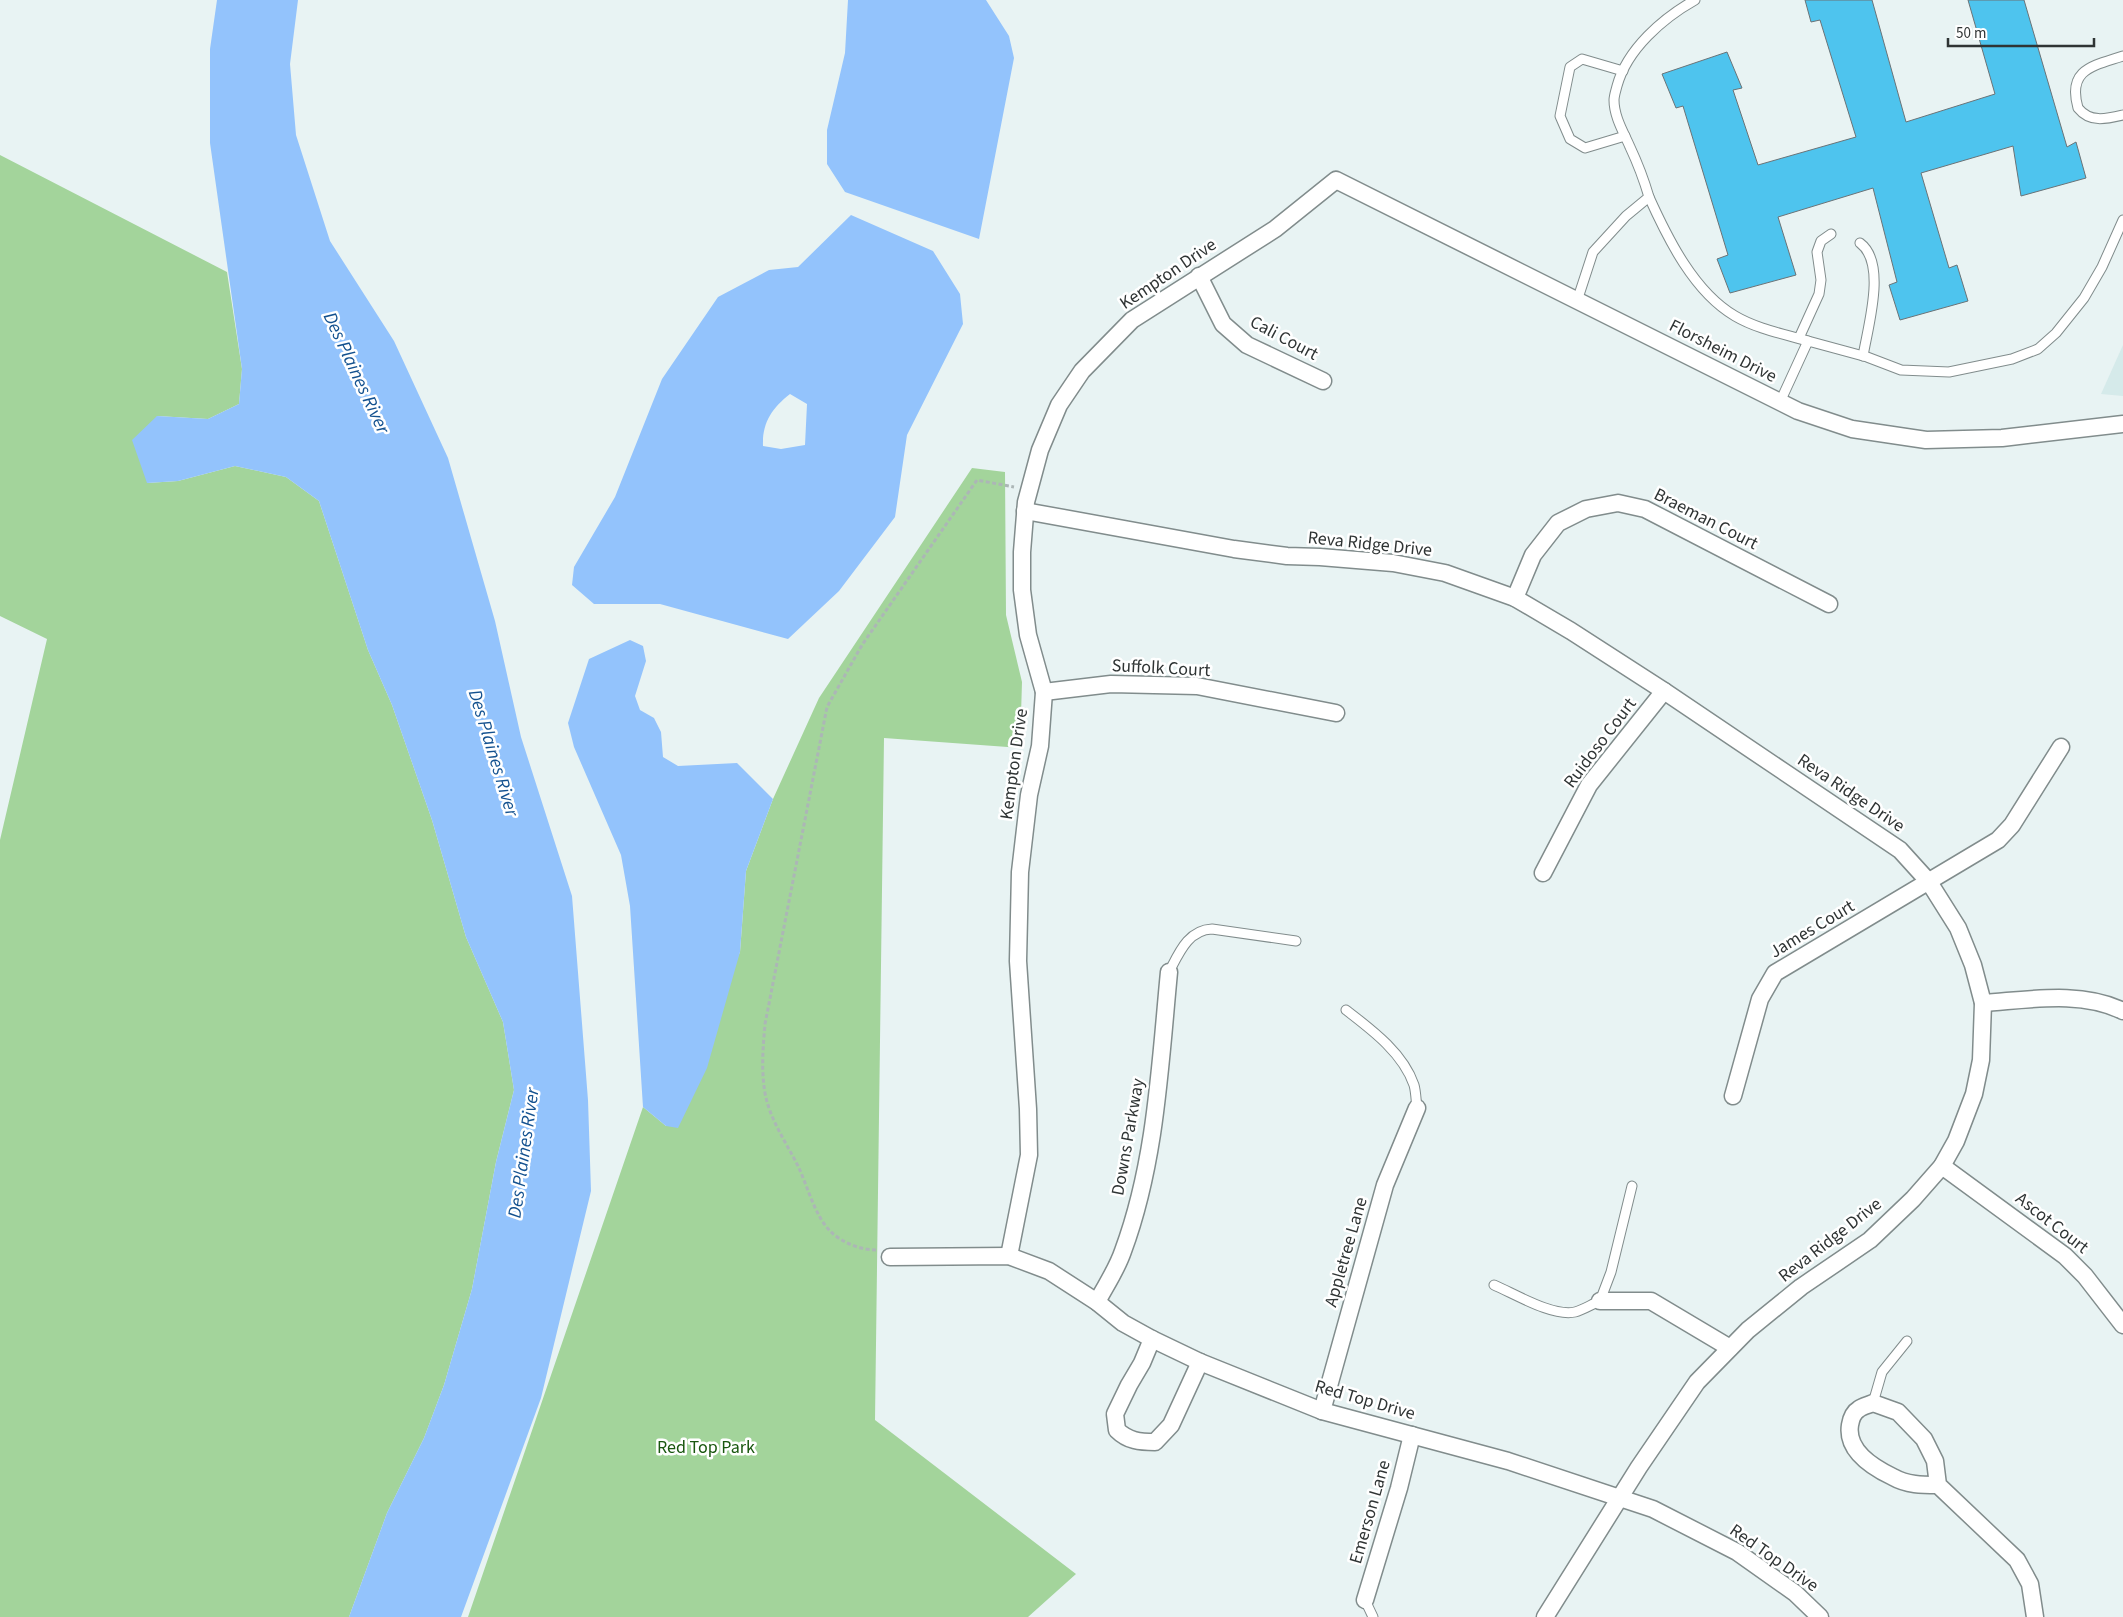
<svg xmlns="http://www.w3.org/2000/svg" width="2123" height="1617" font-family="'Source Sans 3',sans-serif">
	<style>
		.built { fill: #d5eaea }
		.green { fill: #a3d49b }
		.water { fill: #93c3fc; fill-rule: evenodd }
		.building { fill: #4ec4ee; stroke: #6a7377 }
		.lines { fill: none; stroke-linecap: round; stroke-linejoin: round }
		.service-casing { stroke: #818c8c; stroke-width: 11 }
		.minor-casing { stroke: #818c8c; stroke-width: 19 }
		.path { stroke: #acb6b6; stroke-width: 3; stroke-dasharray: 4 2.5; stroke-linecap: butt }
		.service { stroke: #fff; stroke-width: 9 }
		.minor { stroke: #fff; stroke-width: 16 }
		.labels { text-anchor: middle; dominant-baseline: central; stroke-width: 5; stroke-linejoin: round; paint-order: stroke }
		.street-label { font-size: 18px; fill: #2f3434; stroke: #fff }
		.park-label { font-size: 18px; fill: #19570f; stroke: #fff }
		.water-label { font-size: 19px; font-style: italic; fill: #13518f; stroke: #fff }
	</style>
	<rect width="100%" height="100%" fill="#e8f3f3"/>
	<polygon class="built" points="2123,345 2123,396 2101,394"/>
	<g class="green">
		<polygon points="0,155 227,272 242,369 239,404 208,419 157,416 147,483 178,481 235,466 286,477 319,501 368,650 392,705 432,820 466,937 503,1022 514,1090 496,1162 472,1289 444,1385 424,1438 387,1513 349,1617 0,1617 0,840 47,639 0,616"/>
		<polygon points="972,468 1005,472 1006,615 1022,682 1020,748 884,738 875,1420 1076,1574 1028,1617 468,1617 643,1107 666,1126 740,952 746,871 773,799 819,698"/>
	</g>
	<g class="water">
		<polygon points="217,0 298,0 290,64 296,135 330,241 394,341 448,458 495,621 521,737 572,896 588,1100 591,1191 541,1398 461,1617 349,1617 387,1513 424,1438 444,1385 472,1289 496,1162 514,1090 503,1022 466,937 432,820 392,705 368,650 319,501 286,477 235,466 178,481 147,483 132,440 157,416 208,419 239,404 242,369 210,143 210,49"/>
		<polygon points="848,0 986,0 1009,36 1014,58 979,239 845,192 827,164 827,130 845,53"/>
		<path d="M851,215l82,36 27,43 3,30 -56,111 -12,82 -56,74 -51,48 -128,-35h-66l-22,-19 2,-18 41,-70 47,-118 56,-82 51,-27 29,-3zM790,394l17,10 -2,41 -24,4 -18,-3c-1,-23 9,-38 27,-52z"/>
		<polygon points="630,640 643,646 646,661 635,696 640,710 654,718 661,732 663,757 678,766 737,763 773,799 746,871 740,952 707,1068 678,1128 666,1126 643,1107 630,906 621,855 574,747 568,723 589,659"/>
	</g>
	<polygon class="building" points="1805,0 1872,0 1906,122 1995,94 1968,0 2024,0 2067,147 2076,142 2086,178 2021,196 2013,146 1921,173 1949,268 1957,265 1968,301 1900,320 1889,285 1897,282 1873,188 1778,217 1796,275 1730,293 1717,259 1728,255 1683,106 1676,108 1662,74 1727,52 1742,88 1733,90 1758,165 1856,137 1820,20 1811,22"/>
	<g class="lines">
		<defs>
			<g id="service">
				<path d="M2123,56c-30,10 -56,13 -45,52 12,15 28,11 45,7"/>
				<polyline points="1623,71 1582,59 1570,67 1560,116 1570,139 1585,148 1625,136"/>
				<path d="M1649,197c19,42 45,95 86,119 22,13 49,18 73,25"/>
				<path d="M1860,243c27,20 8,83 3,113"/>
				<path d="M1577,301l16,-49 33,-36 23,-19c-5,-17 -11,-33 -19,-50 -6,-14 -16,-30 -16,-47 0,-4 2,-10 3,-14 10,-37 46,-68 78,-86"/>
				<polyline points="1799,338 1819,294 1821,280 1817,252 1821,241 1831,234"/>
				<polyline points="1780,402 1808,341 1867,357 1901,370 1949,372 2012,359 2038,349 2056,333 2084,298 2102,267 2123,220"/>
				<path d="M1169,972c10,-19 19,-42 43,-43l84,12"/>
				<path d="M1346,1010c26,20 57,43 68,75 2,7 2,16 3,23"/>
				<path d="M1494,1285c21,9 59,32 81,27 8,-2 17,-8 25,-11l11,-29 21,-86"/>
				<polyline points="1873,1403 1882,1372 1907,1341"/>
				<polyline points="1365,1600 1373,1617"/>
			</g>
			<g id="minor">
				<polyline points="1199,276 1223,324 1247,345 1323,381"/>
				<polyline points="1025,511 1234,549 1287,556 1320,557 1393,563 1445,573 1515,598 1571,631 1664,691 1900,850 1929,882 1958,928 1973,965 1983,1003 1981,1060 1974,1094 1956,1141 1942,1166 1913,1199 1870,1240 1801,1287 1748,1330 1697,1382 1639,1467 1545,1617"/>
				<polyline points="1515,598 1533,555 1558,523 1586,509 1618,503 1645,509 1829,604"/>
				<polyline points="1044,692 1111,684 1197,686 1336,713"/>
				<polyline points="1543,873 1589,785 1664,691"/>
				<path d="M1983,1003c45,-3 98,-13 140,8"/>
				<polyline points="1733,1096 1760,999 1775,973 1998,840 2012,825 2061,747"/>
				<polyline points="1942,1166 2065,1256 2085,1276 2123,1325"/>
				<polyline points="1009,1256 1029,1155 1028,1109 1018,961 1020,872 1029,795 1040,746 1044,692 1028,635 1022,590 1022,552 1026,502 1040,450 1059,405 1082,371 1132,320 1275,229 1336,180 1798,411 1852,429 1926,440 2002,438 2123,424"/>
				<polyline points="890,1257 1009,1256 1049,1271 1097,1302 1123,1323 1152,1339 1200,1362 1322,1411 1508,1461 1653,1509 1737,1552 1795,1593 1820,1617"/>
				<polyline points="1600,1301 1651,1301 1730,1348"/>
				<path d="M1097,1302c9,-17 20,-33 26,-51 33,-89 37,-186 46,-279"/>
				<path d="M1152,1339l-10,24 -13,22 -14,29 2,16c11,11 23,12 38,12l16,-17 29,-63"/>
				<polyline points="1322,1411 1385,1185 1417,1108"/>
				<path d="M1938,1485c-16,0 -31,0 -45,-8 -21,-10 -47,-27 -43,-52 1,-6 4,-13 9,-16 4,-3 10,-4 14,-6l25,9 26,27 11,22 3,24 79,75 13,24 5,33"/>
				<polyline points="1365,1600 1399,1488 1412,1435"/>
			</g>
		</defs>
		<use href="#service" class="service-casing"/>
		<use href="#minor" class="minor-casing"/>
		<path class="path" d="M876,1250c-16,0 -35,-8 -46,-19 -16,-17 -22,-44 -32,-65 -12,-24 -28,-46 -33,-73 -4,-24 -2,-46 0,-69l62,-317 35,-62 115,-165 37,7"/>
		<use href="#service" class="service"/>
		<use href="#minor" class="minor"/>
	</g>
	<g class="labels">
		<g class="street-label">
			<text transform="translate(1168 274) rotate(-34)">Kempton Drive</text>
			<text transform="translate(1284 338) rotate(28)">Cali Court</text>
			<text transform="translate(1723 351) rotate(27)">Florsheim Drive</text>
			<text transform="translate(1706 519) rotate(27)">Braeman Court</text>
			<text transform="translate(1370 544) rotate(6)">Reva Ridge Drive</text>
			<text transform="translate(1161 668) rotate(3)">Suffolk Court</text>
			<text transform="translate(1600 743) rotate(-53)">Ruidoso Court</text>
			<text transform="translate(1014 764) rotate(-82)">Kempton Drive</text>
			<text transform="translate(1851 793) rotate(34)">Reva Ridge Drive</text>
			<text transform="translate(1812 929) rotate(-31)">James Court</text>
			<text transform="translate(1128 1137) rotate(-80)">Downs Parkway</text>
			<text transform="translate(2052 1223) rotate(38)">Ascot Court</text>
			<text transform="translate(1830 1240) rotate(-38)">Reva Ridge Drive</text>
			<text transform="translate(1346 1252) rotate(-74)">Appletree Lane</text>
			<text transform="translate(1365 1400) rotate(16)">Red Top Drive</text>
			<text transform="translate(1370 1512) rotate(-74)">Emerson Lane</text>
			<text transform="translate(1774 1558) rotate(35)">Red Top Drive</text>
		</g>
		<g class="park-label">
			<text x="706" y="1447">Red Top Park</text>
		</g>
		<g class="water-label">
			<text transform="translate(356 373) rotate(65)">Des Plaines River</text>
			<text transform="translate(493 753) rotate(73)">Des Plaines River</text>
			<text transform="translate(524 1153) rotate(-82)">Des Plaines River</text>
		</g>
	</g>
	<path d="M1948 38v8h146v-8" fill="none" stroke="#2f3434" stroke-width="2.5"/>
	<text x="1956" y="38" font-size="15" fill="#2f3434" stroke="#ffffff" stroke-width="4" paint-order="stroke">50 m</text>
</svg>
